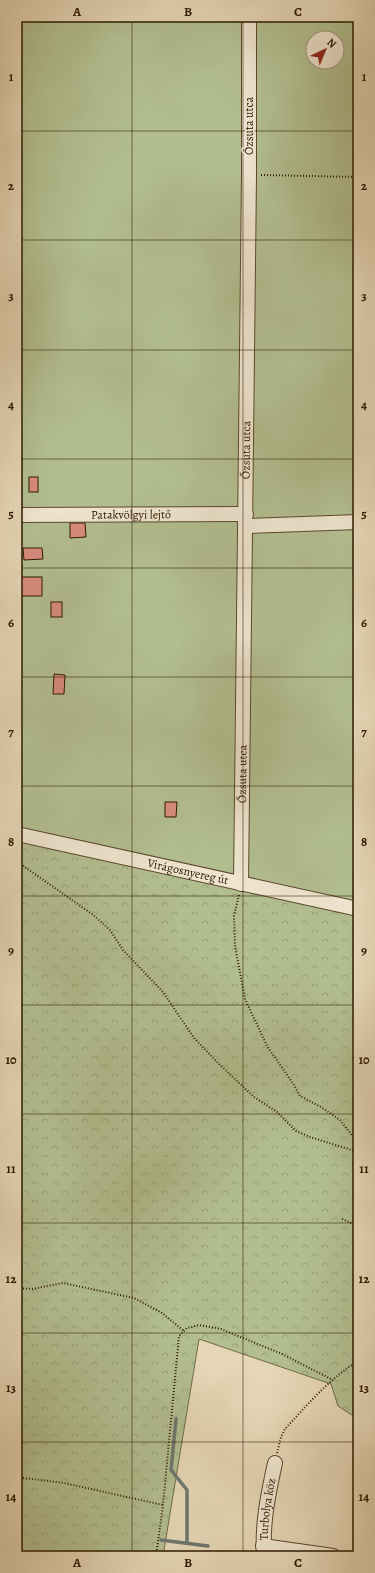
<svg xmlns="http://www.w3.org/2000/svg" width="375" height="1573" font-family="Alegreya,serif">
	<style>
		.forest { fill: url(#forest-crowns); stroke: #706b48 }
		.green { fill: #b2be90; stroke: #706b48; fill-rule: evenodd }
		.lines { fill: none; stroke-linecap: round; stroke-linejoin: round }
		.stream { stroke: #6e776e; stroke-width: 3.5 }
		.building { fill: #d98c7f; stroke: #2e1800 }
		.minor-casing { stroke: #5c482d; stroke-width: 16 }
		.path { stroke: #2e1800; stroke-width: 2; stroke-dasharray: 1 2; stroke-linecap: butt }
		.minor { stroke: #eee4cf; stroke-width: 14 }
		.grid { fill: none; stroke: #2e1800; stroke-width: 1; stroke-opacity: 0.55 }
		.labels { text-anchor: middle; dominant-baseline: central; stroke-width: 3; stroke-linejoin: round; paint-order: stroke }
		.street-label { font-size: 12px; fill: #2e1800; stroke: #eee4cf }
		.neatline { fill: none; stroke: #2e1800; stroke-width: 1.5 }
		.grid-label { font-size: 13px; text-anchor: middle; font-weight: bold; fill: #2e1800 }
	</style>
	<defs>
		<pattern id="forest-crowns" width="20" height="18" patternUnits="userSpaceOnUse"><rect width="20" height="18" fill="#b2be90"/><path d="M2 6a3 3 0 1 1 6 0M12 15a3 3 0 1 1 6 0" fill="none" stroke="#99a37a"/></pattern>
	</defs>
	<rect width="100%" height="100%" fill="#e5d6b5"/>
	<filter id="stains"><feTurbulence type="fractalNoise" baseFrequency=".005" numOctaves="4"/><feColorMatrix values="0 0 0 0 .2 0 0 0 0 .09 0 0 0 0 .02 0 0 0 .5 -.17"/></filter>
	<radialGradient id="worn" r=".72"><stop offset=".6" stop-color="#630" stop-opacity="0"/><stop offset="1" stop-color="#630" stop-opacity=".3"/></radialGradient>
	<polygon class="forest" points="17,830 358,908 358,1419 338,1406 331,1384 199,1339 163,1556 17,1556"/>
	<path class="green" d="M17,17h341v891l-341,-78zM313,38h24v24h-24z"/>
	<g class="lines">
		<g class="stream">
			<polyline points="176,1419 171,1470 187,1490 187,1543"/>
			<polyline points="161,1540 208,1546"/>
		</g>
	</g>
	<g class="building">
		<rect x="29" y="477" width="9" height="15"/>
		<polygon points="70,523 85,523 86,537 70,538"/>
		<polygon points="23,548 42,548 43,559 24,560"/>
		<rect x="21" y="577" width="21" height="19"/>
		<rect x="51" y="602" width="11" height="15"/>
		<polygon points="54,674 65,675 64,694 53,694"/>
		<polygon points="165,802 177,802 176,817 165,817"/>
	</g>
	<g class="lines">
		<defs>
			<g id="minor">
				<path id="s1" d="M17,515l229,-1"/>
				<polyline points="246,526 358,522"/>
				<path id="s2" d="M17,834l341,75"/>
				<path id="s3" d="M241,884l8,-709v-158"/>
				<polyline points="263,1546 333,1556"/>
				<path id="s4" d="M264,1556c-2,-32 4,-61 11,-93"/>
			</g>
		</defs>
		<use href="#minor" class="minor-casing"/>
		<g class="path">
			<polyline points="261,175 358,177"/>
			<polyline points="17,865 22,865 92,914 110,930 123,950 163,992 194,1038 218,1063 254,1097 277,1112 296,1131 310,1137 358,1152"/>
			<polyline points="239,895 234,916 235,946 245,999 267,1046 294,1085 300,1096 321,1107 340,1120 358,1143"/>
			<polyline points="342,1219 358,1226"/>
			<polyline points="17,1288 32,1289 63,1283 134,1298 162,1313 184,1331"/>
			<path d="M277,1453l4,-16 4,-8c22,-24 45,-51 73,-68"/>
			<polyline points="17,1477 64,1483 163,1505"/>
			<polyline points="156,1556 163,1505 179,1336 187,1328 199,1325 221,1329 282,1354 333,1380"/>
		</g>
		<use href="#minor" class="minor"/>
	</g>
	<path class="grid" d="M132,17v1539M243,17v1539M17,131h341M17,240h341M17,350h341M17,459h341M17,568h341M17,677h341M17,786h341M17,896h341M17,1005h341M17,1114h341M17,1223h341M17,1333h341M17,1442h341"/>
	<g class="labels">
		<g class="street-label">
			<text transform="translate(249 126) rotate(-90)">Őzsuta utca</text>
			<text stroke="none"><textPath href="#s3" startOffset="434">Őzsuta utca</textPath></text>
			<text stroke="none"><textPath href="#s1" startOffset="114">Patakvölgyi lejtő</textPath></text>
			<text stroke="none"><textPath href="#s3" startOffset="110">Őzsuta utca</textPath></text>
			<text stroke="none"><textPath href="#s2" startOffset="175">Virágosnyereg út</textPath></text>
			<text stroke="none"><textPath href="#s4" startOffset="47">Turbolya köz</textPath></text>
		</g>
	</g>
	<rect width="375" height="1573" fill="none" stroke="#e5d6b5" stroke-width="44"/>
	<g transform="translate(325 50) rotate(44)"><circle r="19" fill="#eee4cf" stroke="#a1927c"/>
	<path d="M0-3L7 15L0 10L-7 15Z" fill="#8f2418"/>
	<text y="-6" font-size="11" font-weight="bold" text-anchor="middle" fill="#2e1800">N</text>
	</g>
	<rect x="22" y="22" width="331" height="1529" class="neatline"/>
	<g class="grid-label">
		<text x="77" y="16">A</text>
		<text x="188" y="16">B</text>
		<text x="298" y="16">C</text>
		<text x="11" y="81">1</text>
		<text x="364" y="81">1</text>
		<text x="11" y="190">2</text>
		<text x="364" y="190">2</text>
		<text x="11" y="300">3</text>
		<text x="364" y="300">3</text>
		<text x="11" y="409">4</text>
		<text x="364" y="409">4</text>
		<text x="11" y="518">5</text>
		<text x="364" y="518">5</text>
		<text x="11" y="627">6</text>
		<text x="364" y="627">6</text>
		<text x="11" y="736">7</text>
		<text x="364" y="736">7</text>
		<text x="11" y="846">8</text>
		<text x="364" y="846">8</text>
		<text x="11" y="955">9</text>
		<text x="364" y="955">9</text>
		<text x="11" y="1064">10</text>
		<text x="364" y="1064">10</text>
		<text x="11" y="1173">11</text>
		<text x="364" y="1173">11</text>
		<text x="11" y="1283">12</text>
		<text x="364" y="1283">12</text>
		<text x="11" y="1392">13</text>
		<text x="364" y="1392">13</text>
		<text x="11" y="1501">14</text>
		<text x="364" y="1501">14</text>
		<text x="77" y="1567">A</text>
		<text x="188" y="1567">B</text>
		<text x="298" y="1567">C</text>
	</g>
	<rect width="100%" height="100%" filter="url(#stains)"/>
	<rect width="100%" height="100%" fill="url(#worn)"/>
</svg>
